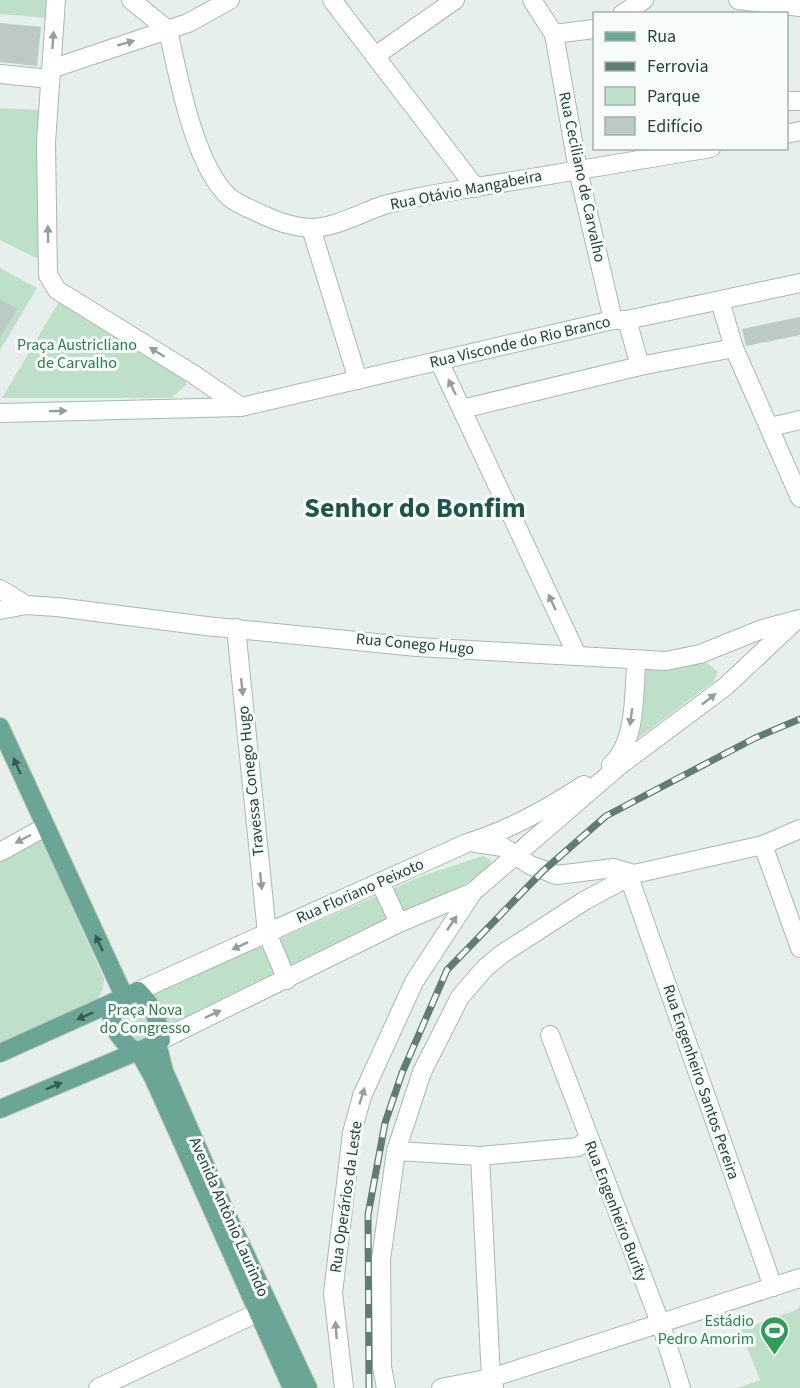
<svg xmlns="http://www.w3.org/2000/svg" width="800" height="1388" font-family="'Source Sans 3',sans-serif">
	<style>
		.park { fill: #bfe0c8 }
		.building { fill: #bbcac4 }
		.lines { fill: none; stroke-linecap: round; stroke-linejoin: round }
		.minor-casing { stroke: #a8b8b2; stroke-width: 20 }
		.major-casing { stroke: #c2cac8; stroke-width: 20 }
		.minor { stroke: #fff; stroke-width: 18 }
		.major { stroke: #6aa596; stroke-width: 18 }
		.rail-casing { stroke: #5f7d75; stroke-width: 7 }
		.rail { stroke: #f7fbf9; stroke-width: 4.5; stroke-dasharray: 14; stroke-linecap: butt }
		.oneway { fill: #92a09c }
		.oneway2 { fill: #365b51 }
		.labels { text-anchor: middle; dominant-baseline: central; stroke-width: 6; stroke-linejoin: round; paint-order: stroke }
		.street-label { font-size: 16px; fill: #24423a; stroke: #f7fbf9 }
		.park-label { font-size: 16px; fill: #2d7a4b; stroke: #f7fbf9 }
		.leisure-label { font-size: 16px; fill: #27864d; stroke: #f7fbf9; text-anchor: end }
		.town-label { font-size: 28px; font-weight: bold; fill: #1f5548; stroke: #f7fbf9 }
	</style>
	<rect width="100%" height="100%" fill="#e6efeb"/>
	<g class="park">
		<polygon points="0,0 49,0 48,18 0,14"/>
		<polygon points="0,108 40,110 42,261 0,240"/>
		<polygon points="0,268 37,288 0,350"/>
		<polygon points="63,295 185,374 186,385 171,398 2,398"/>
		<polygon points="707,663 718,672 714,681 638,738 647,664"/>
		<polygon points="40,835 104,979 103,989 94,1005 0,1047 0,856"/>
		<polygon points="483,856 491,860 488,872 356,939 136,1046 117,1010 422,876"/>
		<polygon points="800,1306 800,1388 737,1388 760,1380 740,1330 796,1310"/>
	</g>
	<g class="building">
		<polygon points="0,23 41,27 37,66 0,62"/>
		<polygon points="0,299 17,309 0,338"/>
		<polygon points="800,317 800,335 746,346 742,329"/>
	</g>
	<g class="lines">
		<defs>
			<g id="minor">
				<polyline points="56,0 46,142 48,275 57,290 193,374 241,407"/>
				<polyline points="131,0 168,30"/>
				<polyline points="332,0 476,188"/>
				<polyline points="532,0 554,34 594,29"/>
				<polyline points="738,0 800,7"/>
				<polyline points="622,14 644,0"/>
				<path d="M168,30c10,45 26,135 61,167 8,7 22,12 32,17 14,7 33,13 49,14 25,0 50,-15 74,-23 15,-4 30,-7 45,-10l282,-47"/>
				<polyline points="554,34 578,170 613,320"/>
				<polyline points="375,56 455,0"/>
				<polyline points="51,69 188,23 230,0"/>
				<polyline points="0,74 50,79"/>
				<polyline points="786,101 800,101"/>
				<polyline points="786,134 800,131"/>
				<polyline points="311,228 358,380"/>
				<polyline points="720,301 734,348 800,498"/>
				<polyline points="627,320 640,366"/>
				<polyline points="439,361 577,655"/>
				<polyline points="462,409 640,366 734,348"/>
				<polyline points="0,413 241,407 613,320 627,320 800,283"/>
				<polyline points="770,427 800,420"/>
				<polyline points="0,589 26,605"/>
				<polyline points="0,610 26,605 57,607 206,626 417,647 666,661 700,654 762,629 800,619"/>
				<polyline points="236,628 267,933 287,980"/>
				<path d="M611,765c25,-22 23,-70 25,-101l4,-4"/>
				<polyline points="475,843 503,847 530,865 557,875 614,868 634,874"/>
				<polyline points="763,845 800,948"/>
				<polyline points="0,852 45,827"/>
				<polyline points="629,877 773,1287"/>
				<polyline points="380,882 399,923"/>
				<path d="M138,991l329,-148c43,-13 79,-34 117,-58"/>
				<polyline points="550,1035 661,1325 681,1388"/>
				<polyline points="161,1040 399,923 473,892 619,766 726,686 792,624"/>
				<polyline points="396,1151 480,1156 578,1147 588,1139"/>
				<polyline points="480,1156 491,1378 494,1387"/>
				<polyline points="98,1388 257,1313 266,1301"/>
				<polyline points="344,1388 333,1293 352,1133 362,1096 414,982 473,892"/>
				<polyline points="386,1388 382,1367 381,1259 396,1151 422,1072 460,997 485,968 502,954 584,901 634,874 763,845 800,829"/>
				<polyline points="441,1388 491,1378 800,1278"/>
			</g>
			<g id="major">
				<polyline points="0,727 124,996"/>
				<path d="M114,1002c-9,20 6,37 20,49"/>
				<polyline points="157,1043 164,1071 225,1211 308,1388"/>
				<polyline points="138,1050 154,1079 292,1388"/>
				<path d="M0,1053l138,-62c16,16 20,28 23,49l-4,3 -157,66"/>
			</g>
		</defs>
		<use href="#minor" class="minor-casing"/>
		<use href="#major" class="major-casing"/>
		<use href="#minor" class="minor"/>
		<use href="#major" class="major"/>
		<defs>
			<polyline id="rail" points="369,1388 368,1215 385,1123 402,1073 447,970 543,871 606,816 755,738 800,719"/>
		</defs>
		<use href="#rail" class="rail-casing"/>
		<use href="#rail" class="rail"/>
	</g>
	<defs><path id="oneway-solid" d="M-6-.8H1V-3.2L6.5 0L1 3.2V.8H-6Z" transform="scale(1.5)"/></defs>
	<g class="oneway">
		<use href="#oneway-solid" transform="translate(53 40) rotate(-86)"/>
		<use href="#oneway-solid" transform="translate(126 43) rotate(-16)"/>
		<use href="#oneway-solid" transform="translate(48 234) rotate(-91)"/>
		<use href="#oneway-solid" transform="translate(157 352) rotate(-148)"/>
		<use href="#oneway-solid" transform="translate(452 387) rotate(-116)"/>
		<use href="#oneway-solid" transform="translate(58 411) rotate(-1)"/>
		<use href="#oneway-solid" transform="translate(552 602) rotate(-115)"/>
		<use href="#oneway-solid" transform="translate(242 687) rotate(84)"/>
		<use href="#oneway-solid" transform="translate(709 699) rotate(-38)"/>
		<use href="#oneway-solid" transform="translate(631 717) rotate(98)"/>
		<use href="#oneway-solid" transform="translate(23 839) rotate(152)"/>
		<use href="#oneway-solid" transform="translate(261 881) rotate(84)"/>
		<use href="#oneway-solid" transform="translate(452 923) rotate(-56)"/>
		<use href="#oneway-solid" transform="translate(240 946) rotate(155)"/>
		<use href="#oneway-solid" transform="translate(213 1014) rotate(-25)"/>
		<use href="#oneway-solid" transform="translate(362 1096) rotate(-73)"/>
		<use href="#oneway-solid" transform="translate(336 1330) rotate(-94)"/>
	</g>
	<g class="oneway2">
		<use href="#oneway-solid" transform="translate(17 766) rotate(-114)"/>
		<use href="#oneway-solid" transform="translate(99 943) rotate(-115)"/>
		<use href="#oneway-solid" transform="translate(85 1016) rotate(156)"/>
		<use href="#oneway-solid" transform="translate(54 1086) rotate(-23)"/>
	</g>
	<defs>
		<symbol id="stadium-pin" viewBox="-11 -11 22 30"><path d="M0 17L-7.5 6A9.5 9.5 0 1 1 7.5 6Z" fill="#2e9e5b" stroke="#f7fbf9"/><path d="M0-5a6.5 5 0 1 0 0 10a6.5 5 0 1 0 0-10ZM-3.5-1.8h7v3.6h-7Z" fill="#fff"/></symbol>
	</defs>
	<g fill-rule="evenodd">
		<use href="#stadium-pin" x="758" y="1314" width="33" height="45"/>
	</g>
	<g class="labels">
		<g class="street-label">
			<text transform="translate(582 177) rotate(78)">Rua Ceciliano de Carvalho</text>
			<text transform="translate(466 190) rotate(-11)">Rua Otávio Mangabeira</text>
			<text transform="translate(520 342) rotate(-13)">Rua Visconde do Rio Branco</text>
			<text transform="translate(415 644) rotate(5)">Rua Conego Hugo</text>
			<text transform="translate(251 781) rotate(-96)">Travessa Conego Hugo</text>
			<text transform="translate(360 891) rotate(-24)">Rua Floriano Peixoto</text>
			<text transform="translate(701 1082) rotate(71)">Rua Engenheiro Santos Pereira</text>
			<text transform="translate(346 1197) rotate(-82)">Rua Operários da Leste</text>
			<text transform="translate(616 1211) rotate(69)">Rua Engenheiro Burity</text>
			<text transform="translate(229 1217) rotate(66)">Avenida Antônio Laurindo</text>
		</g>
		<g class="park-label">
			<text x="77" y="345">Praça Austricliano<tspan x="77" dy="18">de Carvalho</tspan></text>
			<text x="145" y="1010">Praça Nova<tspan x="145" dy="18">do Congresso</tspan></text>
		</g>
		<g class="leisure-label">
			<text x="754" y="1321">Estádio<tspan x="754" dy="18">Pedro Amorim</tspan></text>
		</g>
		<g class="town-label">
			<text x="415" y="508">Senhor do Bonfim</text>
		</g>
	</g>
	<rect x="593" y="12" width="195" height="138" fill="#f7fbf9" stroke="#a3b1ad" stroke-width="1.5"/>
	<rect x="605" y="32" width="30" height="9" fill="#6aa596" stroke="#a3b1ad" stroke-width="1.5"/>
	<text x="647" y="42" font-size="18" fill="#24423a">Rua</text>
	<rect x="605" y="62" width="30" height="9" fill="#5f7d75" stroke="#a3b1ad" stroke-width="1.5"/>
	<text x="647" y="72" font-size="18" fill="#24423a">Ferrovia</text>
	<rect x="605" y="87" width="30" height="18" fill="#bfe0c8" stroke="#a3b1ad" stroke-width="1.5"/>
	<text x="647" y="102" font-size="18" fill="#24423a">Parque</text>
	<rect x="605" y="117" width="30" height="18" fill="#bbcac4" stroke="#a3b1ad" stroke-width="1.5"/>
	<text x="647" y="132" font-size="18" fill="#24423a">Edifício</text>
</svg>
